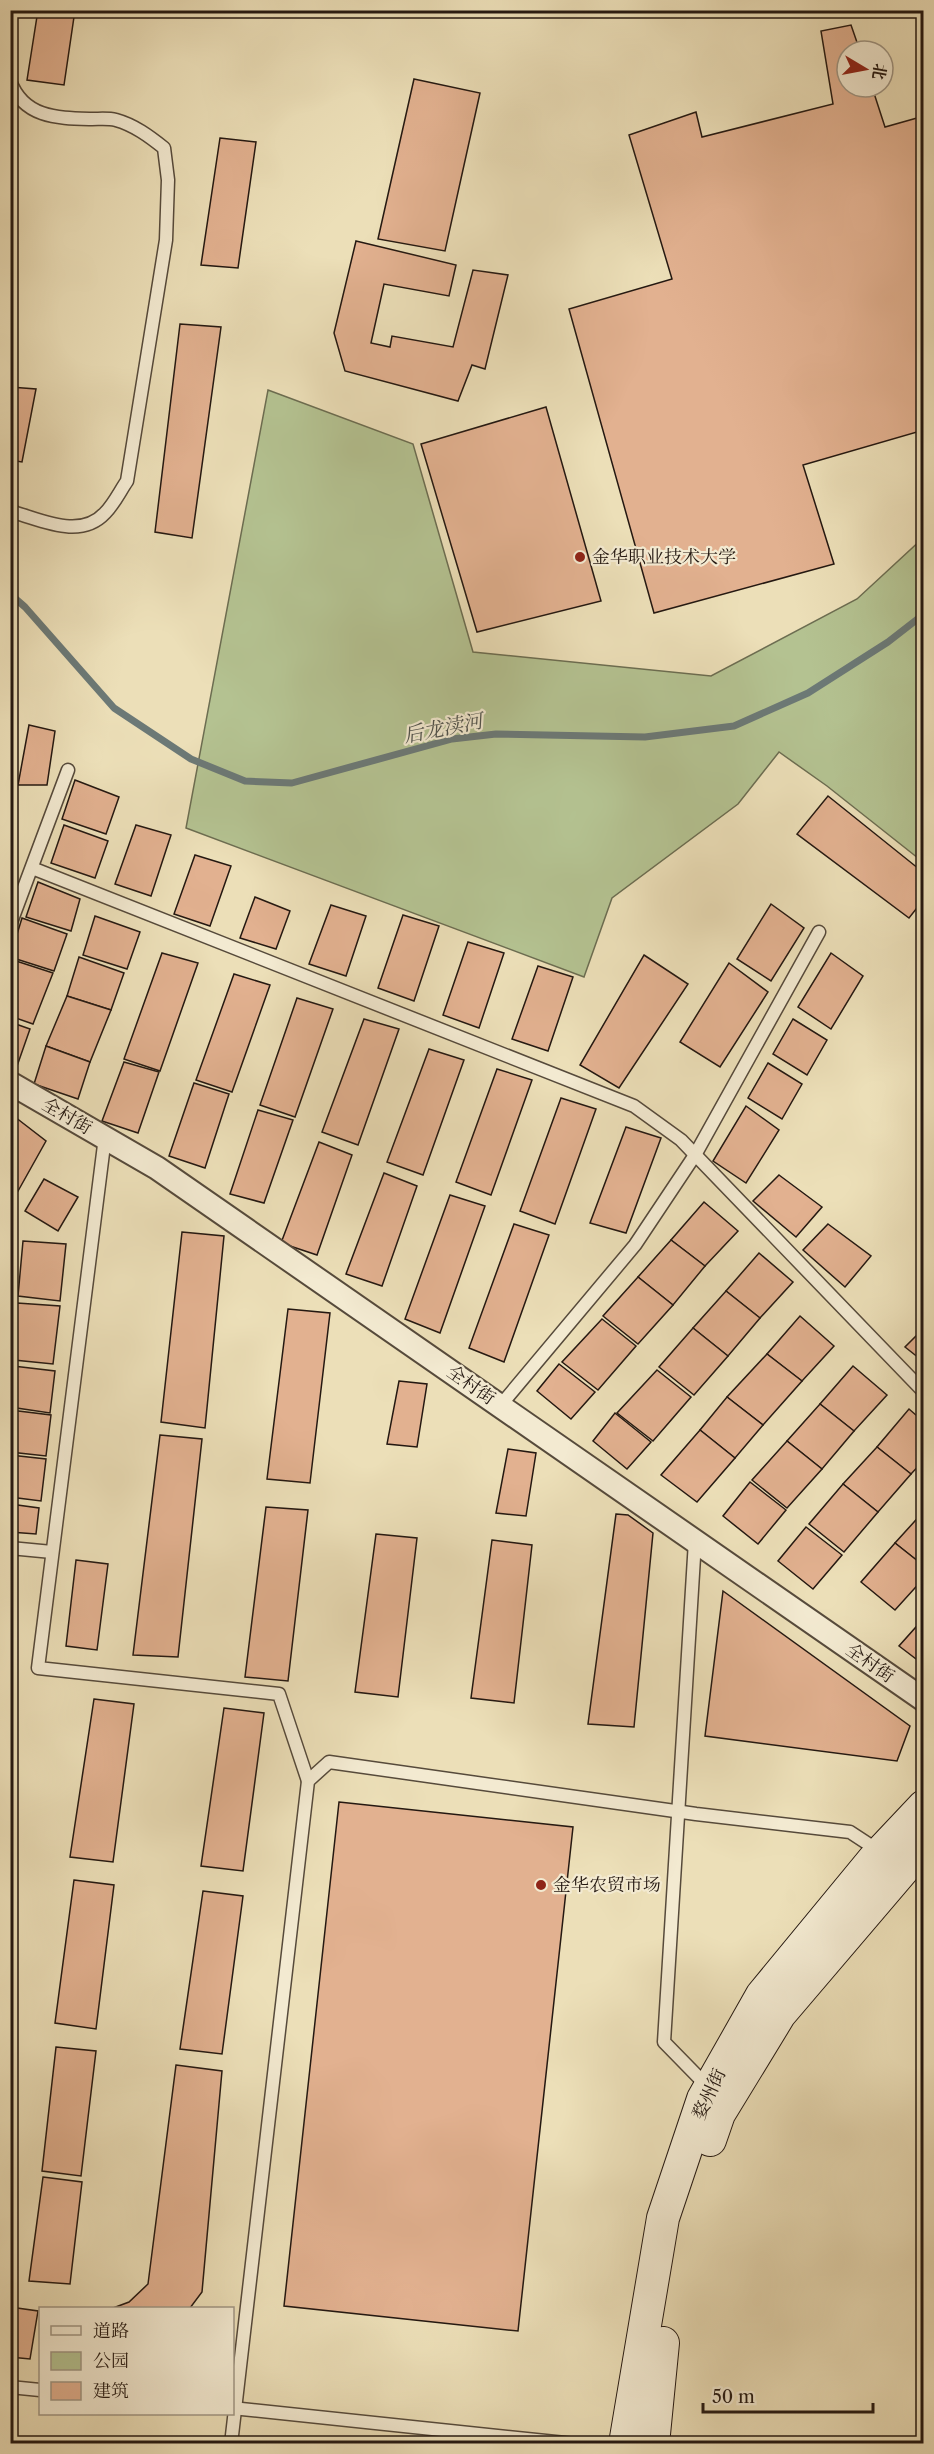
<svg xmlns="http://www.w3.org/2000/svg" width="934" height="2454" font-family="'Libre Caslon Text','Noto Serif SC',serif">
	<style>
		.green { fill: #b4c291; stroke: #6c6d51; stroke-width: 1.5 }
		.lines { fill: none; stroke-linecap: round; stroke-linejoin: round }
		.stream { stroke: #6c7976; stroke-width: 7 }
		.building { fill: #e2b190; stroke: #241811; stroke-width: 1.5 }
		.service-casing { stroke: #564a3b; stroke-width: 15 }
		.minor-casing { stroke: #564a3b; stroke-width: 26 }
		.secondary-casing { stroke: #241811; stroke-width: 34 }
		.service { stroke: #f3ead1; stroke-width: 12 }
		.minor { stroke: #f3ead1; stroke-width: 22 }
		.secondary { stroke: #f3ead1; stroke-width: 32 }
		.poi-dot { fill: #8f2418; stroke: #f3ead1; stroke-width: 2 }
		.labels { text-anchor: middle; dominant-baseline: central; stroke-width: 4.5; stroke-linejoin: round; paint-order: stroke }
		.poi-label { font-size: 18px; fill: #241811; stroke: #f3ead1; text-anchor: start }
		.street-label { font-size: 18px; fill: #241811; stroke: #f3ead1 }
		.water-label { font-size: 20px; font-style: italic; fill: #4e514c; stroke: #f3ead1 }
	</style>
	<rect width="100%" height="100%" fill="#ecdfb8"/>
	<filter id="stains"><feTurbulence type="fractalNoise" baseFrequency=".00333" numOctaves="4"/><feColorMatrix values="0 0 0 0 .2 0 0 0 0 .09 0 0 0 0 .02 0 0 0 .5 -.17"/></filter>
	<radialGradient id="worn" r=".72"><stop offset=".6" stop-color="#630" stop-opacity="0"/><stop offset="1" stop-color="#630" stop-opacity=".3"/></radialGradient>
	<polygon class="green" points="268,390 413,444 473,652 711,676 857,599 923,538 923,862 827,786 779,752 738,804 612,898 584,977 186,828"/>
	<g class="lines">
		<polyline class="stream" points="10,594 25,607 114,708 191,759 245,781 292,783 452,739 496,734 645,737 734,726 808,693 888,642 924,614"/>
	</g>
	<g class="building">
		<polygon points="38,10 75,10 64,85 27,80"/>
		<polygon points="851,25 860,51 847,51 847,87 872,87 885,127 924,116 924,430 803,465 834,564 654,613 569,309 672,279 629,135 696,112 702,137 833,104 821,31"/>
		<polygon points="414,79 480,93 445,251 378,239"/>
		<polygon points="220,138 256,142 238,268 201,265"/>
		<polygon points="356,241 456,265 449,296 384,284 371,343 390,347 392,336 453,347 473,270 508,275 485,369 472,365 458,401 345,371 334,333"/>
		<polygon points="180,324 221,327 192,538 155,532"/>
		<polygon points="10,387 36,389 22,462 10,460"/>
		<polygon points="546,407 601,601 477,632 421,444"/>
		<polygon points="29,725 55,731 47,785 18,785"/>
		<polygon points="75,780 119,797 106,834 62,819"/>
		<polygon points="828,796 924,873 924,899 909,918 797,834"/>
		<polygon points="64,825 108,841 95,878 51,863"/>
		<polygon points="136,825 171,835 151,896 115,884"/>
		<polygon points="195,855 231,866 210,926 174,914"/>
		<polygon points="38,882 80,899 71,931 26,917"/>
		<polygon points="255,897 290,911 276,949 240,938"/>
		<polygon points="771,904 804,928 771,981 737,959"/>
		<polygon points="331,905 366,916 346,976 309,964"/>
		<polygon points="403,915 439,926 414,1001 378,988"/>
		<polygon points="95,916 140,932 127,969 83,955"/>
		<polygon points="22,918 67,934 54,971 10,957"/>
		<polygon points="468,942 504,953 479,1028 443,1015"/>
		<polygon points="162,953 198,963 160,1071 124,1059"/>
		<polygon points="831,953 863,976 831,1029 798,1007"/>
		<polygon points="644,955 688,984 619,1088 580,1065"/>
		<polygon points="79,957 124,973 111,1010 67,996"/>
		<polygon points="10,959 53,973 33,1024 10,1016"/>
		<polygon points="729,963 768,992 720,1067 680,1042"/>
		<polygon points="538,966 573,977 548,1051 512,1039"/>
		<polygon points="234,974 270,985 232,1092 196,1080"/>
		<polygon points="67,996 111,1010 90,1062 46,1046"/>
		<polygon points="297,998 333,1009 295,1117 260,1105"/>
		<polygon points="364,1019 399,1029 358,1145 322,1132"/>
		<polygon points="793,1019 827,1040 807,1075 773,1054"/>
		<polygon points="10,1022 30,1029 17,1066 10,1064"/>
		<polygon points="46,1046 90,1062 78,1099 34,1084"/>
		<polygon points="429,1049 464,1060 423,1175 387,1162"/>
		<polygon points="124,1062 159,1072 138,1133 102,1121"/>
		<polygon points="768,1063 802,1084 782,1119 748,1098"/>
		<polygon points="497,1069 532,1080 491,1195 456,1182"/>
		<polygon points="194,1083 229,1094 205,1168 169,1156"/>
		<polygon points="561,1098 596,1109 555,1224 520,1211"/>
		<polygon points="746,1106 779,1130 746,1183 713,1161"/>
		<polygon points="258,1110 293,1120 264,1203 230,1194"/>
		<polygon points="15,1117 46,1141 13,1200 10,1198 10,1126"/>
		<polygon points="626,1127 661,1138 626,1233 590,1223"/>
		<polygon points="319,1142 352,1155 317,1255 281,1243"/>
		<polygon points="384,1173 417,1186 382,1286 346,1274"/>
		<polygon points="779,1175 822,1207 796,1237 753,1201"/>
		<polygon points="44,1179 78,1197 58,1231 25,1211"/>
		<polygon points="450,1195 485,1206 440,1333 405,1319"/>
		<polygon points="704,1202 738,1231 705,1266 671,1240"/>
		<polygon points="514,1224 549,1235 504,1362 469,1348"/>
		<polygon points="828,1224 871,1256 845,1287 803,1250"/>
		<polygon points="182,1232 224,1236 205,1428 161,1422"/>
		<polygon points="671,1240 705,1266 673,1305 638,1277"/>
		<polygon points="23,1241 66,1244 60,1301 18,1296"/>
		<polygon points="759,1253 793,1282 760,1318 726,1291"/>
		<polygon points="638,1277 673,1305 638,1344 603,1316"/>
		<polygon points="726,1291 760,1318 728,1356 693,1328"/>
		<polygon points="17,1303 60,1306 53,1364 14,1360"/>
		<polygon points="288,1309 330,1313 310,1483 267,1479"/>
		<polygon points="800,1316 834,1346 802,1381 767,1354"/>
		<polygon points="602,1319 636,1346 598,1390 562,1362"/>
		<polygon points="693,1328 728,1356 694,1395 659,1367"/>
		<polygon points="924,1328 924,1362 905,1347"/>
		<polygon points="767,1354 802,1381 763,1425 727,1397"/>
		<polygon points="559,1364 595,1392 571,1419 537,1391"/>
		<polygon points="13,1366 55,1371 50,1413 10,1407"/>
		<polygon points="853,1366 887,1395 854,1431 820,1404"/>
		<polygon points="657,1370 691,1397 653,1441 617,1413"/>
		<polygon points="399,1381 427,1384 417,1447 387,1444"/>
		<polygon points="727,1397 763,1425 735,1458 700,1430"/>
		<polygon points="820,1404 854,1431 822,1469 787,1441"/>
		<polygon points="909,1409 924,1422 924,1460 911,1474 877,1447"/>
		<polygon points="10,1410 51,1415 46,1456 10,1452"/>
		<polygon points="615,1413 651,1442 627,1469 593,1441"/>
		<polygon points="700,1430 735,1458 697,1502 661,1475"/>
		<polygon points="160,1435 202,1439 178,1657 133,1655"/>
		<polygon points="787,1441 822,1469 787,1508 752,1480"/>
		<polygon points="877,1447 911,1474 878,1512 843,1484"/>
		<polygon points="508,1449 536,1453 526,1516 496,1513"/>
		<polygon points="10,1455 46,1459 41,1501 10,1497"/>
		<polygon points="750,1482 786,1510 758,1544 723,1516"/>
		<polygon points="843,1484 878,1512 844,1552 809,1524"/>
		<polygon points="10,1504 39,1508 36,1534 10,1532"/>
		<polygon points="266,1507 308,1510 288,1681 245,1677"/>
		<polygon points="924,1511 924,1566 895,1543"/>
		<polygon points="616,1514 628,1515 653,1533 634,1727 588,1724"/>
		<polygon points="806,1527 842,1555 813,1589 778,1561"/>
		<polygon points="376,1534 417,1538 398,1697 355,1692"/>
		<polygon points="492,1540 532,1545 514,1703 471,1698"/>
		<polygon points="895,1543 924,1566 924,1578 895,1610 861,1582"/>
		<polygon points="76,1560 108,1564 97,1650 66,1646"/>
		<polygon points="723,1591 910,1726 897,1761 705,1736"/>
		<polygon points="924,1618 924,1665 899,1646"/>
		<polygon points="10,1690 16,1691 10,1735"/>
		<polygon points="94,1699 134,1704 113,1862 70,1857"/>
		<polygon points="224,1708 264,1713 243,1871 201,1866"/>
		<polygon points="339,1802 573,1827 518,2331 284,2306"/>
		<polygon points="74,1880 114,1885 96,2029 55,2023"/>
		<polygon points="203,1891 243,1896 222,2054 180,2049"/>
		<polygon points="56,2047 96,2051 81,2176 42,2171"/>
		<polygon points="176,2065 222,2071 202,2292 190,2308 113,2308 129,2302 148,2284"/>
		<polygon points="43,2177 82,2182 70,2284 29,2281"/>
		<polygon points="10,2307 38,2311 30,2359 10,2357"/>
	</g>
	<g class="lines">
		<defs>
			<g id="service">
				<path d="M10,81c14,37 47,37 82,38 8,0 16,-1 24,1 18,5 33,16 48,28l4,32 -2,60 -39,241c-7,10 -13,23 -22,32 -24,26 -61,8 -89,0l-6,-4"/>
				<polyline points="32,868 634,1106 681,1140 924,1392"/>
				<polyline points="10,925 68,770"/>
				<polyline points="105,1137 38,1668 279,1694 308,1781"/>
				<polyline points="500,1406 635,1245 695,1155 819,932"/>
				<polyline points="695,1541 664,2042 709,2088"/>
				<polyline points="10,1548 52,1552"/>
				<polyline points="10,2387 40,2390"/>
				<polyline points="232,2408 575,2444"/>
				<polyline points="231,2444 308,1781 329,1762 696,1814 850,1832 879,1851"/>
			</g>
			<polyline id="minor" points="10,1083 157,1168 924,1700"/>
			<g id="secondary">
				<polyline points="710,2140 719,2114 780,2014 924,1845"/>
				<polyline points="625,2444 663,2218 703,2099 762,1995 874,1859 924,1806"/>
				<polyline points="653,2444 663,2343"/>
			</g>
		</defs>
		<use href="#service" class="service-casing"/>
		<use href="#minor" class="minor-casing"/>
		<use href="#secondary" class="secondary-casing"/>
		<use href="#service" class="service"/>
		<use href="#minor" class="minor"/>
		<use href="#secondary" class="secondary"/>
	</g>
	<g class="poi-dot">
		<circle cx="580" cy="557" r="6"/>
		<circle cx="541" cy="1885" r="6"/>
	</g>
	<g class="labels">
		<g class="poi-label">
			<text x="592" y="557">金华职业技术大学</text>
			<text x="553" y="1885">金华农贸市场</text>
		</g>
		<g class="street-label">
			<text transform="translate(67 1116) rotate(30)">全村街</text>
			<text transform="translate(471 1385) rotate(35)">全村街</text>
			<text transform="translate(870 1663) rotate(35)">全村街</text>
			<text transform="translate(709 2094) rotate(-65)">婺州街</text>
		</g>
		<g class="water-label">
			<text transform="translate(443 728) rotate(-11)">后龙渎河</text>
		</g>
	</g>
	<rect width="934" height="2454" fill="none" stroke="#ecdfb8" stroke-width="36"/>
	<rect x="12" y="12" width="910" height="2430" fill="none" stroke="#241811" stroke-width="3"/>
	<rect x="18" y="18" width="898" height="2418" fill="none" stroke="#241811" stroke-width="1.5"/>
	<rect x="39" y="2307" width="195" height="108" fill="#f3ead1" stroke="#a09684" stroke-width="1.5"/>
	<rect x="51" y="2326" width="30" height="9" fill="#f3ead1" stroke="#a09684" stroke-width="1.5"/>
	<text x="93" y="2337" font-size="18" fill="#241811">道路</text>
	<rect x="51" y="2352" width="30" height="18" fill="#b4c291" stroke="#a09684" stroke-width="1.5"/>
	<text x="93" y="2367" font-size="18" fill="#241811">公园</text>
	<rect x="51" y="2382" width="30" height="18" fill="#e2b190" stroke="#a09684" stroke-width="1.5"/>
	<text x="93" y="2397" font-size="18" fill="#241811">建筑</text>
	<g transform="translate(865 69) rotate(100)"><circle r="28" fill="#f3ead1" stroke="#a09684" stroke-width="1.5"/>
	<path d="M0-4.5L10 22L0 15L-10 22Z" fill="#8f2418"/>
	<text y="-9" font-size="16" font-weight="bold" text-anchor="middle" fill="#241811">北</text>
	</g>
	<path d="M703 2403v9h170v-9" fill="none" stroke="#241811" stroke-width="3"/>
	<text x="712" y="2403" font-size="18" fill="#241811" stroke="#f3ead1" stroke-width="4.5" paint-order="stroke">50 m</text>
	<rect width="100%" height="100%" filter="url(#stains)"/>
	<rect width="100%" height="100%" fill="url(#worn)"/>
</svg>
